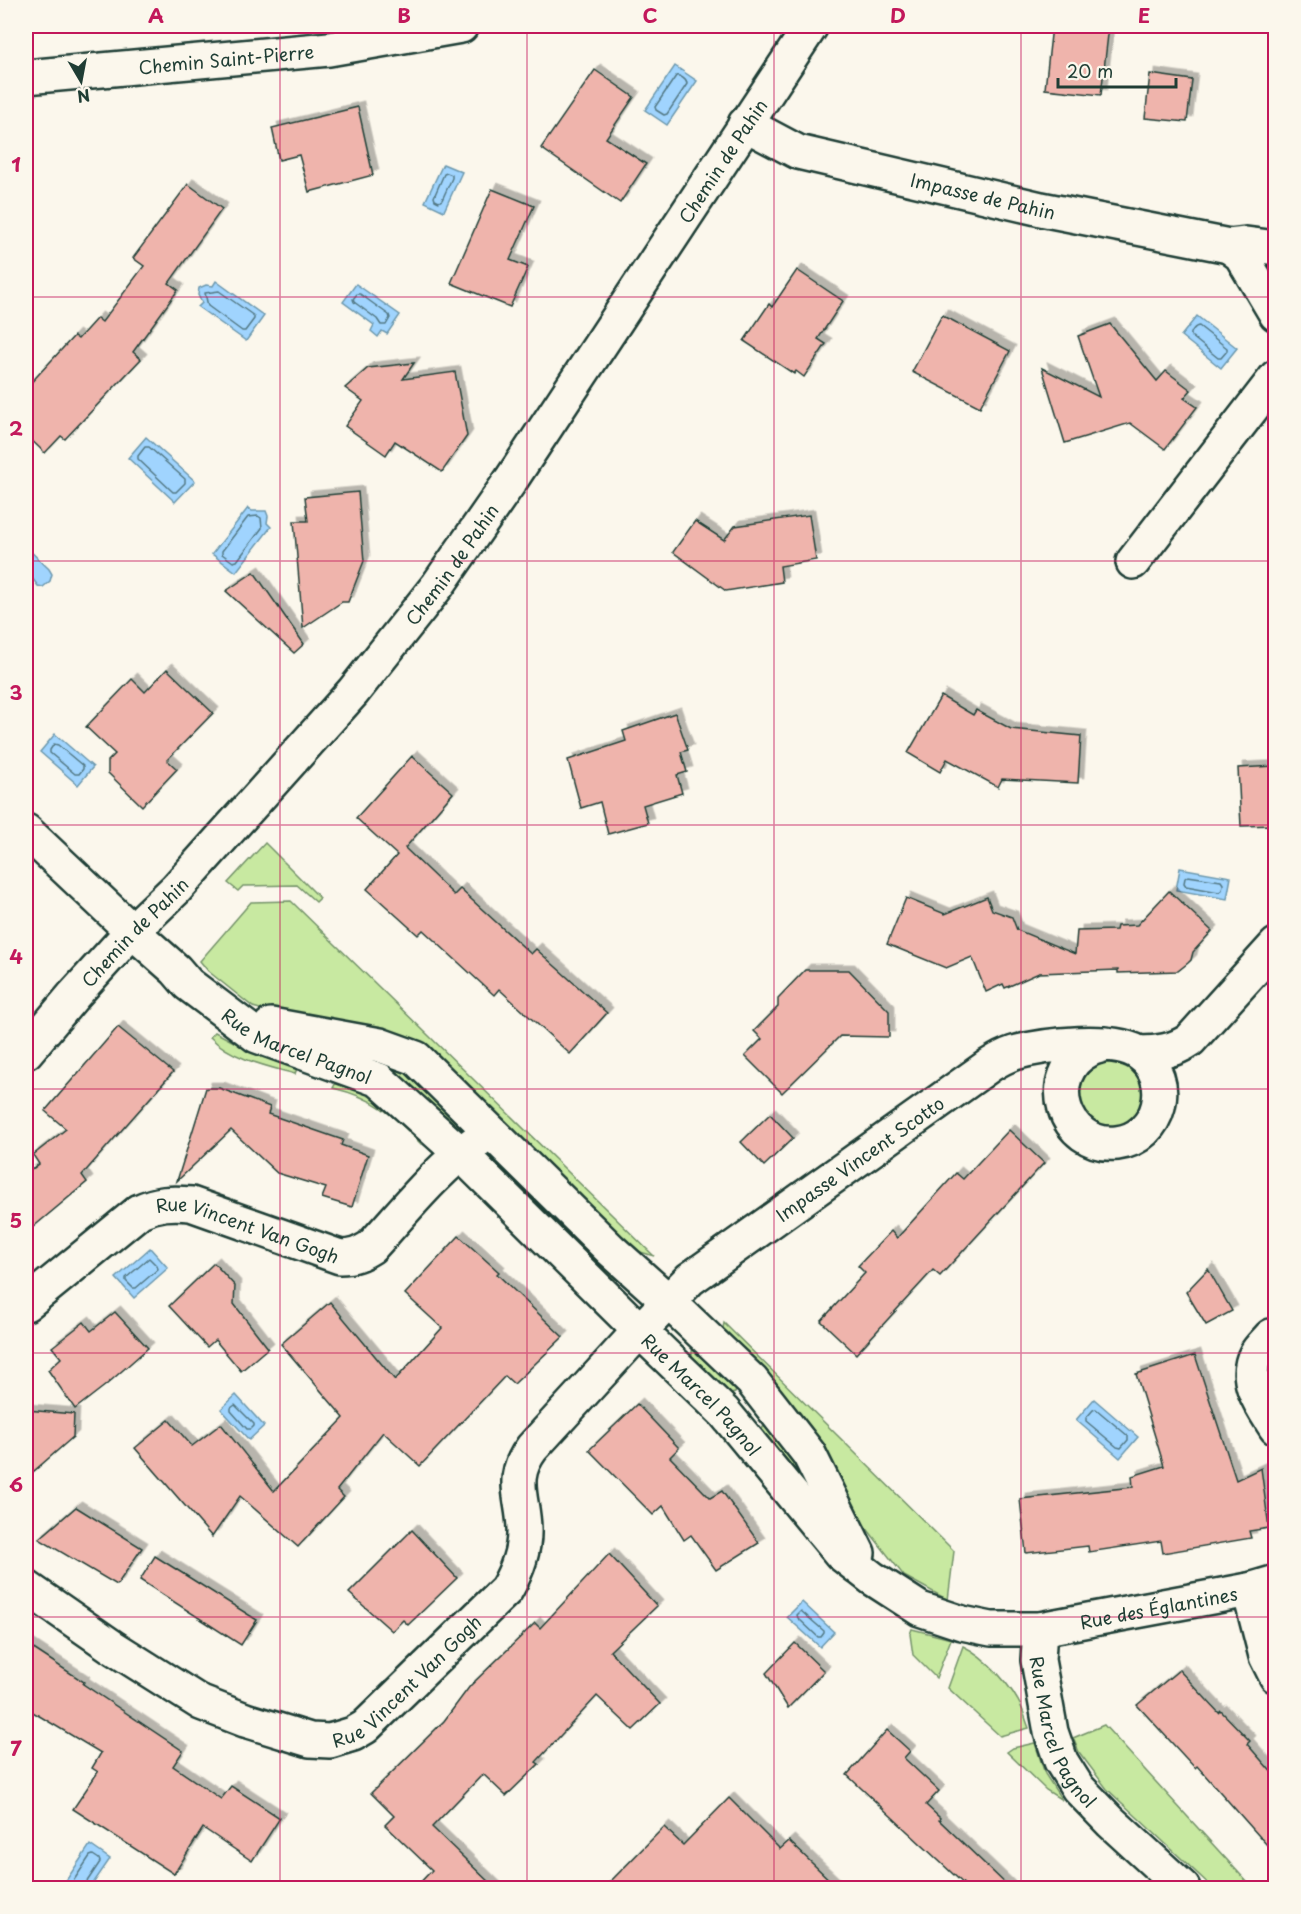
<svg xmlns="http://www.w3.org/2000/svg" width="1301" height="1914" font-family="'Playpen Sans',sans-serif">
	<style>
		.green { fill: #c8e9a1; stroke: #74936a; stroke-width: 1.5 }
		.water { fill: #a0d4fe; stroke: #6c98ad; stroke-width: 1.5 }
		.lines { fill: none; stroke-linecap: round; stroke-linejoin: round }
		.shore { stroke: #537985; stroke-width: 1.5 }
		.building { fill: #efb4ac; stroke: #1f3d34; stroke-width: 1.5; filter: url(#shadow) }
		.street-casing { stroke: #1f3d34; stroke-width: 38 }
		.secondary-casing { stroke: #1f3d34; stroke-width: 38 }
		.street { stroke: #fbf7ec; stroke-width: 33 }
		.secondary { stroke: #fbf7ec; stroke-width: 33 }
		.grid { fill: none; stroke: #c2185b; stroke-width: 1.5; stroke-opacity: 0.55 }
		.labels { text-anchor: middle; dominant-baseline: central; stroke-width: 4.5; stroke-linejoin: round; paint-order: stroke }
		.street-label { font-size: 18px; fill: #1f3d34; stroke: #fbf7ec }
		.neatline { fill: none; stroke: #c2185b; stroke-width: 2 }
		.grid-label { font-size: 20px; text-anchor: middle; font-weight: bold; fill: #c2185b }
	</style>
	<defs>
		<filter id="shadow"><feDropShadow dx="5.5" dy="-5.5" stdDeviation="0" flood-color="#0004"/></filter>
	</defs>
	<rect width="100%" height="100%" fill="#fbf7ec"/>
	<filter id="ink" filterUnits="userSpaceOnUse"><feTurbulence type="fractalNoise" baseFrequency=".0167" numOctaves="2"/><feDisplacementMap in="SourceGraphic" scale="12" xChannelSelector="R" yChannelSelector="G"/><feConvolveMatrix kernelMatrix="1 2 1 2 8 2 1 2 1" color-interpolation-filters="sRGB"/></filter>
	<g filter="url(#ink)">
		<g class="green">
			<polygon points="265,843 320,898 316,902 297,885 243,886 238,891 228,883"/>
			<polygon points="291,901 654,1256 637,1251 439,1060 253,1007 208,971 200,961 251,902"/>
			<path d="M215,1032l36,19 47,14 -3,9c-29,-8 -63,-15 -85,-37z"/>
			<polygon points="355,1052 402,1065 463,1126 457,1129"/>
			<circle cx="1112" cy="1094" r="32"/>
			<path d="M338,1079l31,11 52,48v6c-30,-31 -46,-46 -88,-56z"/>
			<polygon points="497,1157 619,1277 613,1280 609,1280 493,1165 493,1160"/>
			<polygon points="724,1323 954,1551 948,1600 904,1576 861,1521 797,1411 722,1333"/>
			<polygon points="701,1346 738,1383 735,1393 726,1395 692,1360 692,1351"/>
			<polygon points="775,1424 822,1509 759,1440 763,1427"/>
			<polygon points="912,1629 951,1639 936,1678 913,1655 910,1634"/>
			<path d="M963,1646c22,10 51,42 60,65 2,6 4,12 6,17l-29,8 -52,-48z"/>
			<polygon points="1104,1725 1248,1883 1242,1888 1213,1888 1107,1789 1079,1752 1073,1738"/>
			<polygon points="1035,1743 1045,1774 1062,1800 1046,1790 1007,1752 1013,1748"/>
		</g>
		<g class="water">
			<polygon points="675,66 697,81 667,125 645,110"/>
			<polygon points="443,164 462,172 444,211 425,202"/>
			<polygon points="216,281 264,316 246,341 198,307 202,303 198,295 199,288 206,285 213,286"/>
			<polygon points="356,284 400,315 387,334 382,331 378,337 371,331 374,325 343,302"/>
			<polygon points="1197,316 1237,348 1221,368 1181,336"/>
			<polygon points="146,437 195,481 175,502 128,458"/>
			<polygon points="248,508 252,511 266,511 268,516 267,523 271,527 236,572 212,554"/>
			<polygon points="26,547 49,569 52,574 50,581 43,587 38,586 26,570"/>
			<polygon points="55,734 93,767 78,785 40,752"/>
			<polygon points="1180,868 1231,877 1227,899 1176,890"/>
			<polygon points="150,1248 168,1268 134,1298 116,1278"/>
			<polygon points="236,1395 264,1426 249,1440 221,1409"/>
			<polygon points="1094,1399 1138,1437 1120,1458 1076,1420"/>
			<polygon points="802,1602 834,1632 820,1647 787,1617"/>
			<polygon points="90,1845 110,1859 90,1888 66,1888 66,1887 63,1885"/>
		</g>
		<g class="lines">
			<g class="shore">
				<path d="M676,76c4,-1 11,4 11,8l-20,30 -3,1 -8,-5 -1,-3z"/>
				<polygon points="447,173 452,175 452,178 442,200 439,202 435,200 434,197 444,174"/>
				<polygon points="219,291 254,316 254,319 245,331 242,331 208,306 205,293"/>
				<polygon points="357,294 360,294 389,315 390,318 386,325 381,325 377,319 354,302 353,299"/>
				<path d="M1199,326l28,22v3l-6,7h-3l-27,-22c-1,-4 4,-10 8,-10z"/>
				<polygon points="145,447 149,447 185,479 185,483 176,492 173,492 138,459 138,456"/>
				<polygon points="258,516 261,518 262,528 237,561 233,562 222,554 222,551 248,517"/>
				<polygon points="54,744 58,745 83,766 83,769 79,774 75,774 50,753 50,750"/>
				<polygon points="1188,876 1221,881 1223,884 1222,890 1219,892 1186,886 1184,883 1185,878"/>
				<polygon points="149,1258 157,1266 158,1269 136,1288 133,1288 126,1281 126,1278"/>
				<polygon points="235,1405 254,1424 254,1426 251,1429 247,1429 231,1411 231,1408"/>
				<polygon points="1096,1409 1128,1436 1128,1440 1121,1448 1117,1447 1086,1421 1086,1418 1093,1410"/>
				<polygon points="801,1611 824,1631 824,1633 821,1637 818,1637 798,1618 797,1615"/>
				<polyline points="71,1888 72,1883 90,1856 93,1855 99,1859 100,1862 86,1883 85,1888"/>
			</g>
		</g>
		<g class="building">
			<polygon points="1052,26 1109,26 1101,95 1045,89"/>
			<polygon points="595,70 634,97 606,138 646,164 620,203 541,148"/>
			<polygon points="1150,74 1192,80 1187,122 1145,118"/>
			<polygon points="358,107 373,175 309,192 299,155 279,160 272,128"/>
			<polygon points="188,184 222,209 169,283 178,290 133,352 141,359 65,439 61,436 45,453 26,435 26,388 74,336 78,339 97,318 102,322 144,266 133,258"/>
			<polygon points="492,189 534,206 510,260 528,267 510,307 451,283"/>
			<polygon points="797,270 843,301 818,339 826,344 804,377 796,371 794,374 744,341 769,304 772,307"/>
			<polygon points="942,315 1010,351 980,407 912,372"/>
			<polygon points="1110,324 1157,381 1166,371 1191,390 1184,398 1197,407 1165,449 1130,423 1065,443 1042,368 1099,397 1078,336"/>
			<polygon points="414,363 403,379 455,372 467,436 442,472 395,441 386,455 345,426 363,401 345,388 368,368"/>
			<polygon points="358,492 364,561 348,602 342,602 303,628 294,521 308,521 305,497"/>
			<polygon points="809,515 816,560 780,566 782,582 726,591 673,552 695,521 724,540 735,526"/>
			<polygon points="254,572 304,644 294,653 226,591"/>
			<polygon points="167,669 213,713 167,760 177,769 142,806 108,773 108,761 115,754 86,727 132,679 145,692"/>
			<polygon points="941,696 973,715 976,710 1011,729 1081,736 1078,783 1002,779 998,787 947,759 940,772 908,753"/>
			<polygon points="675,713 688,750 681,752 687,772 677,775 682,793 643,805 648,823 608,834 600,802 581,808 568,760 626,741 623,731"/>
			<polygon points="412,756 453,793 405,848 454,895 460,889 531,954 536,949 607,1013 570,1054 499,989 494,995 423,930 418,935 367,889 397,855 356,818"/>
			<polygon points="1275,766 1275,825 1241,826 1238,768"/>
			<polygon points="1169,891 1212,931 1193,952 1191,960 1188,963 1178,971 1118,973 1118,970 1039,973 1005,988 1003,984 986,992 972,957 946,968 887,944 906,898 945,914 987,897 992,910 1012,917 1017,930 1075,954 1077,931 1116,930 1117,926 1137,925"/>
			<polygon points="805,970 849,970 889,1011 889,1037 840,1036 782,1093 745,1056 762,1039 754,1031 778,1007 778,998"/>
			<polygon points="118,1027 173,1072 82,1175 87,1182 26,1233 26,1174 39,1164 33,1155 66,1129 45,1111"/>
			<polygon points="206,1088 219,1088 270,1107 268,1114 343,1140 341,1145 368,1155 352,1207 322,1198 326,1188 277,1173 231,1130 177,1181"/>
			<polygon points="770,1114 793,1138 764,1166 741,1142"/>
			<polygon points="1009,1130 1044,1163 940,1276 933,1270 856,1354 821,1321 865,1273 858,1266 891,1231 897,1238 956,1173 963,1179"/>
			<polygon points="459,1236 499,1272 497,1274 563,1337 514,1384 505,1376 420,1466 383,1432 337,1490 344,1497 298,1547 240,1496 212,1537 135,1448 169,1420 192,1446 221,1424 274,1491 344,1418 281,1344 330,1302 395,1380 442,1328 405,1294"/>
			<polygon points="214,1263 235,1286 234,1304 268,1348 241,1371 215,1340 207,1347 169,1306"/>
			<polygon points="1208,1269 1232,1311 1206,1325 1186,1292"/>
			<polygon points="115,1312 148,1348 106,1385 75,1409 48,1370 61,1358 52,1347 84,1322 91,1331"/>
			<polygon points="1195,1355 1236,1480 1261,1468 1269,1528 1249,1531 1251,1538 1163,1553 1161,1541 1089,1552 1088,1546 1026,1553 1020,1499 1133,1487 1132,1476 1164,1466 1136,1374"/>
			<polygon points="637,1404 679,1448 670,1457 710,1498 722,1491 759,1543 716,1570 691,1535 684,1540 663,1506 653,1515 589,1450"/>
			<polygon points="26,1410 74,1414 73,1437 26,1478"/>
			<polygon points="76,1507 142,1548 117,1585 39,1539"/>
			<polygon points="412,1530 457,1578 408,1625 403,1620 392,1631 349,1593"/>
			<polygon points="609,1554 657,1606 610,1651 660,1704 633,1730 597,1696 536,1762 539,1764 506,1796 483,1774 432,1827 495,1888 415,1888 432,1870 385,1825 394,1816 371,1793 444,1721 470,1686 535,1623 540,1628"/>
			<polygon points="155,1556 257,1620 241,1645 140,1580"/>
			<polygon points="795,1643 824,1671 788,1708 766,1673"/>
			<polygon points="26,1644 84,1682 83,1684 183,1751 173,1766 221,1799 231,1786 280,1818 252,1861 203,1828 174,1874 73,1809 98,1772 92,1768 101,1753 26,1708"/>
			<polygon points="1179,1670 1219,1713 1221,1711 1250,1741 1247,1744 1275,1776 1275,1854 1197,1766 1195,1768 1137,1705"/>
			<polygon points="887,1730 910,1751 904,1758 939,1791 926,1805 940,1818 939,1820 1010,1888 968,1888 847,1775"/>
			<polygon points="729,1798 780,1849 789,1841 838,1888 604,1888 664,1827 683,1845"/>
		</g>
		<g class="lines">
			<defs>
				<g id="street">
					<path id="s1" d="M745,124l53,28 243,57 188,37 17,-2 30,4"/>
					<polyline points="1229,246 1241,255 1276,314"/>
					<polyline points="1133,562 1276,377"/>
					<path id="s2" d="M132,931l44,39 12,14 69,52 122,44 81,73 180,178 84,81 117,142 31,24 48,31 42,14 29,6h49l209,-39 27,-8"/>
					<polyline points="271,1025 380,1045 416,1058 611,1250 668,1301 752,1381 809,1454 858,1553"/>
					<path d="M1139,1053c19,0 35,-2 51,-13l86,-95"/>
					<path id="s3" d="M26,1304l114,-93c17,-8 32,-9 51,-7l149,53c13,0 20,-3 31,-10 33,-36 65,-77 106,-106"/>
					<path d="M1271,1336c-5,6 -12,12 -15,18 -14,26 6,52 20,74"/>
					<path id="s4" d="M26,1587l88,61 87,55 44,17 65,20 20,1 23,-7 12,-7 141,-137c11,-19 19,-39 18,-62 -1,-32 -15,-49 8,-80l100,-109 58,-60 300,-214c8,-5 15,-9 24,-12 29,-8 102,-17 126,1 35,25 21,84 -23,89 -54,6 -76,-69 -28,-93 5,-3 12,-4 17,-6"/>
					<polyline points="1249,1590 1266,1656 1276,1676"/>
					<path id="s5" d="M1040,1629l-2,31 13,72 10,29 17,27 33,34 72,66"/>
				</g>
				<g id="secondary">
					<path id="s6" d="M26,77l303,-28 132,-23"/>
					<polyline points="26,831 132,931"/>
					<path id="s7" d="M26,1052l48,-57 58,-64 44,-42 177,-197 85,-107 73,-105 300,-454"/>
				</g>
			</defs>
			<use href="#street" class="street-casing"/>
			<use href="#secondary" class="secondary-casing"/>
			<use href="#street" class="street"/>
			<use href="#secondary" class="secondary"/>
		</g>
	</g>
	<path class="grid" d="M280,26v1862M527,26v1862M774,26v1862M1021,26v1862M26,297h1250M26,561h1250M26,825h1250M26,1089h1250M26,1353h1250M26,1617h1250"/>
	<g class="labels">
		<g class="street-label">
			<text stroke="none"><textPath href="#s6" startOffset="201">Chemin Saint-Pierre</textPath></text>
			<text stroke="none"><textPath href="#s7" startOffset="1134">Chemin de Pahin</textPath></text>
			<text stroke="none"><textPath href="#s1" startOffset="250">Impasse de Pahin</textPath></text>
			<text stroke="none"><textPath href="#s7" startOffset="648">Chemin de Pahin</textPath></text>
			<text stroke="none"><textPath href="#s7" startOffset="162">Chemin de Pahin</textPath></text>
			<text stroke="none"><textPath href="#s2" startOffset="204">Rue Marcel Pagnol</textPath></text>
			<text stroke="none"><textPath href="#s4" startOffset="1168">Impasse Vincent Scotto</textPath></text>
			<text stroke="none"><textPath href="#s3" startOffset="260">Rue Vincent Van Gogh</textPath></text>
			<text stroke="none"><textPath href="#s2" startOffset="744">Rue Marcel Pagnol</textPath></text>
			<text stroke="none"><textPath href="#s2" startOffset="1296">Rue des Églantines</textPath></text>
			<text stroke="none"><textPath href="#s4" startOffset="444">Rue Vincent Van Gogh</textPath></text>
			<text stroke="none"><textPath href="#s5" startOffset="108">Rue Marcel Pagnol</textPath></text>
		</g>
	</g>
	<rect width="1301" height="1914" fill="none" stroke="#fbf7ec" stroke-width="66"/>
	<g transform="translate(81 81) rotate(170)" stroke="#fbf7ec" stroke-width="4.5" paint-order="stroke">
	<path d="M0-4.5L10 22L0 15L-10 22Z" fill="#1f3d34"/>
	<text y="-9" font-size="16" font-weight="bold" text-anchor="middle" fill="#1f3d34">N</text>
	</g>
	<path d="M1058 78v9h118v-9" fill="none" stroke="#1f3d34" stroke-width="3"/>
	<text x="1067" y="78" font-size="18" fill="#1f3d34" stroke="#fbf7ec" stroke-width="4.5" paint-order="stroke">20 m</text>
	<rect x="33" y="33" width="1235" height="1848" class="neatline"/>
	<g class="grid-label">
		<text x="156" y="23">A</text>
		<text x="404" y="23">B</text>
		<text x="650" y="23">C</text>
		<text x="898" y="23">D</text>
		<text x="1144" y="23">E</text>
		<text x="16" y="172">1</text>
		<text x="16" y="436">2</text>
		<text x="16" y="700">3</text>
		<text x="16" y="964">4</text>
		<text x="16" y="1228">5</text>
		<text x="16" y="1492">6</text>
		<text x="16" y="1756">7</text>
	</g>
</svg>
